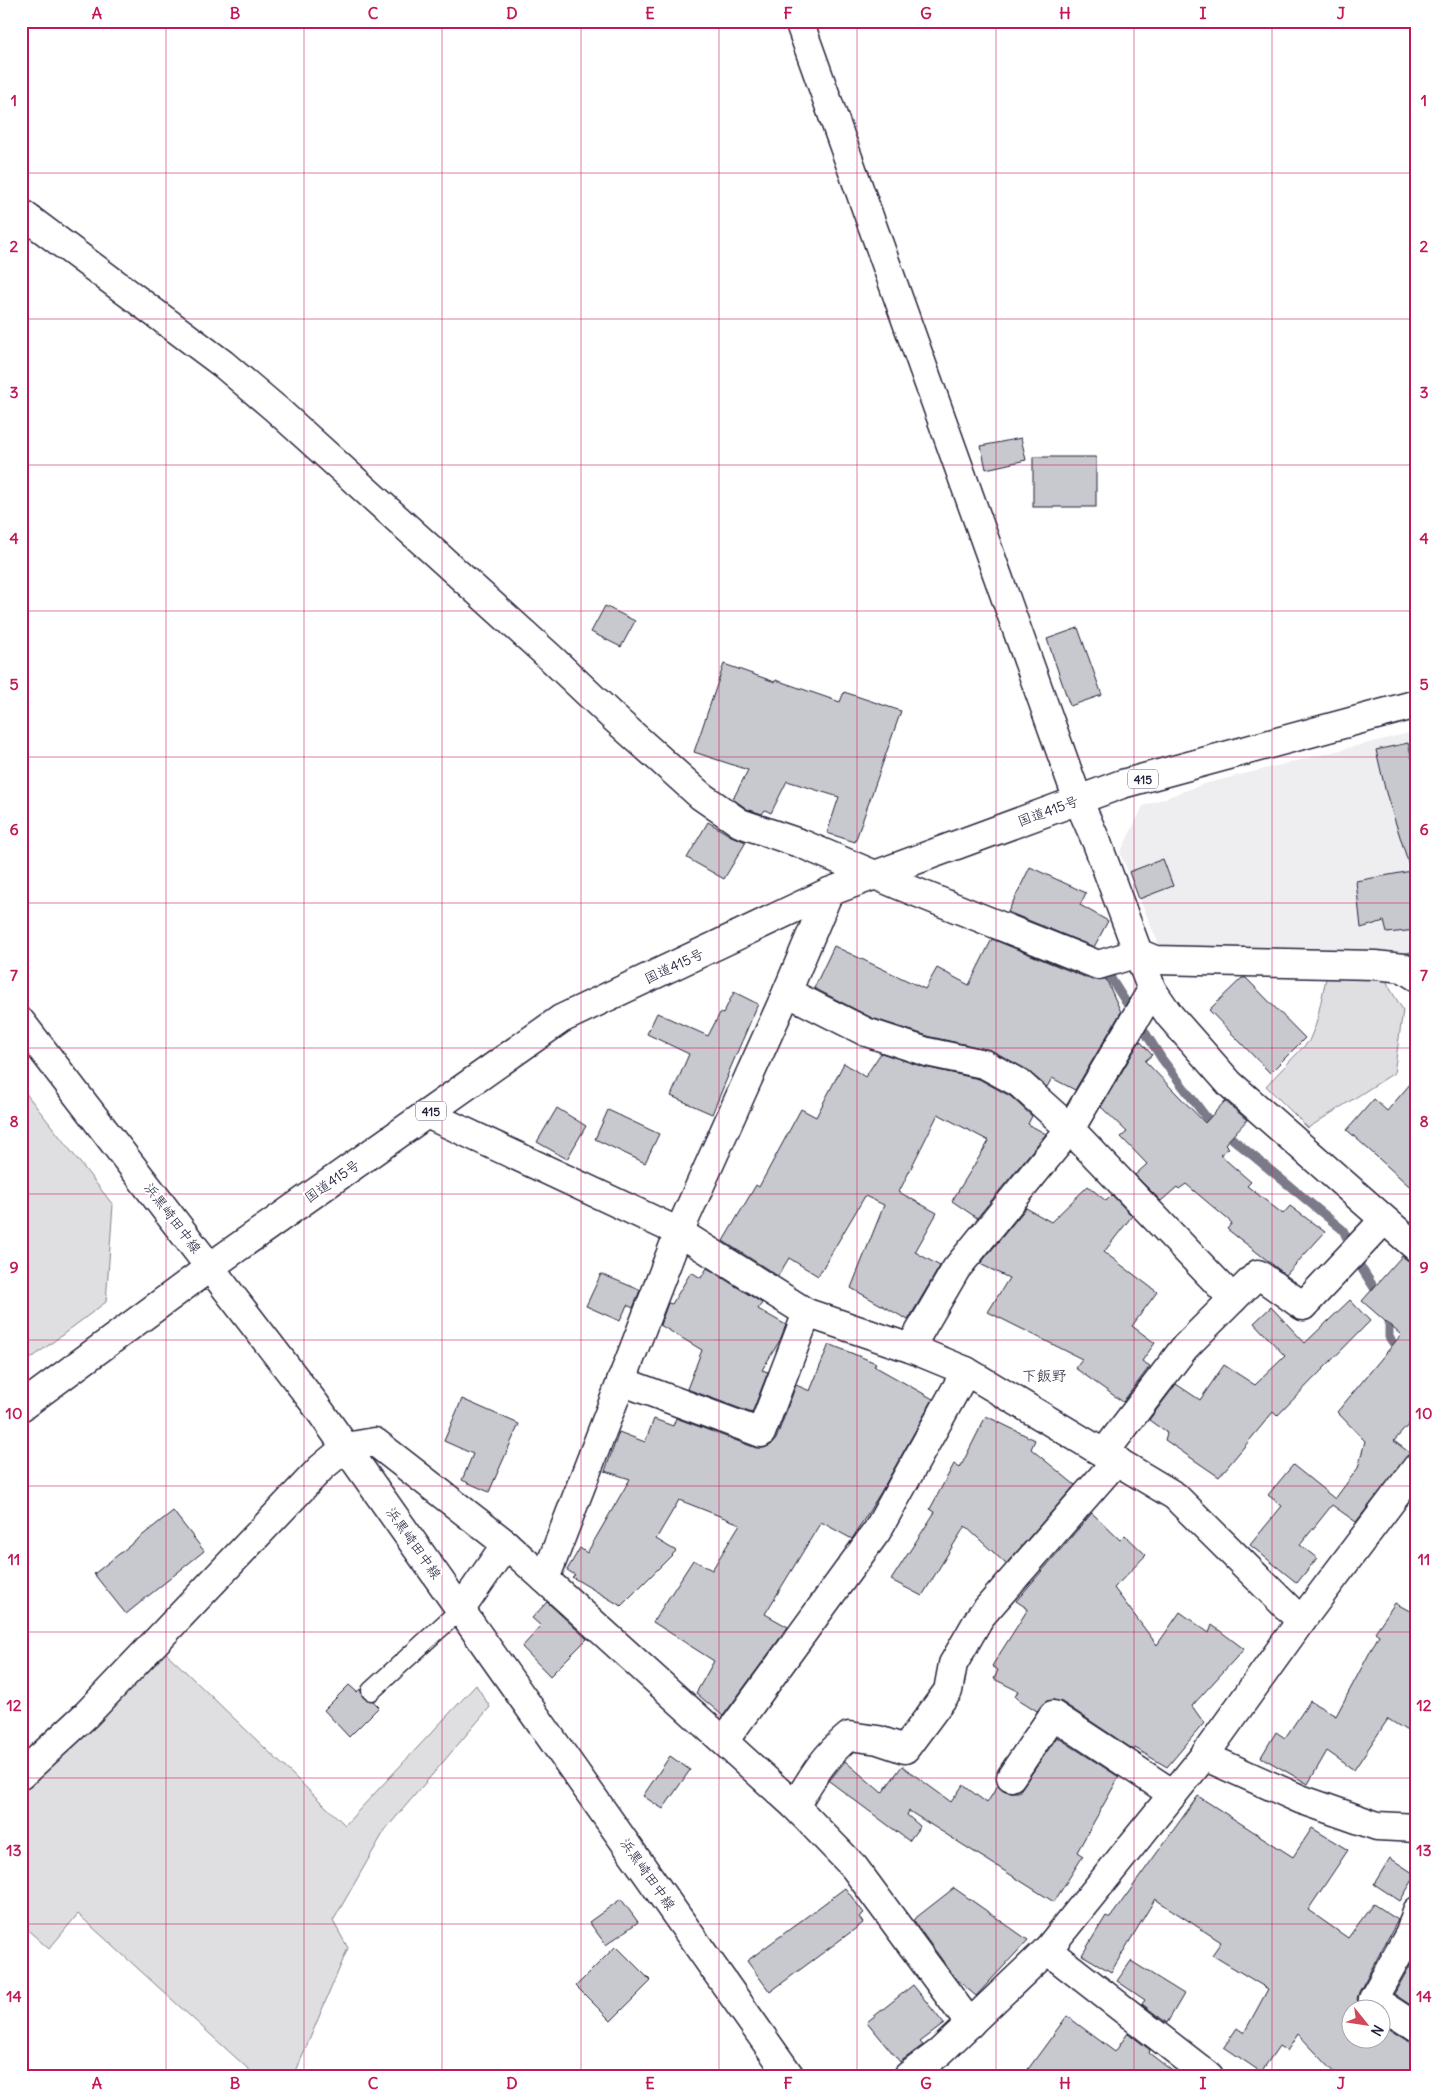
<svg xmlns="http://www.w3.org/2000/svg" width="1438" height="2097" font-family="Delius,'Klee One',sans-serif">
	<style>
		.built { fill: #eeeef1 }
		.green { fill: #dfdfe2; stroke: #80808e }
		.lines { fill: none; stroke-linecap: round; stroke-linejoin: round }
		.stream { stroke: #7a7a88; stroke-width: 9 }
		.building { fill: #c8c8cf; stroke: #22223b }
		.lane-casing { stroke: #22223b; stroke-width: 21 }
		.street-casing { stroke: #22223b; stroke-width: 31 }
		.secondary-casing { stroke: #22223b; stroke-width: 31 }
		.highway-casing { stroke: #22223b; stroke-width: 31 }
		.lane { stroke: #fff; stroke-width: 18 }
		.street { stroke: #fff; stroke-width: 28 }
		.secondary { stroke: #fff; stroke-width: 28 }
		.highway { stroke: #fff; stroke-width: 28 }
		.grid { fill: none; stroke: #c2185b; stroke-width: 1; stroke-opacity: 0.55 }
		.labels { text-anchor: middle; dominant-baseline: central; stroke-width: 4; stroke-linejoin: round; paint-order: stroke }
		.shield { fill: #fff; stroke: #646476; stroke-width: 1 }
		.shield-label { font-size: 12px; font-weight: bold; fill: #22223b }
		.street-label { font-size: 14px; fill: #22223b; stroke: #fff }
		.neighbourhood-label { font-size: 15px; fill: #22223b; stroke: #fff }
		.neatline { fill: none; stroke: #c2185b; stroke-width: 2 }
		.grid-label { font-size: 16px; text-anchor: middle; font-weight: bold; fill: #c2185b }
	</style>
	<rect width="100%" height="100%" fill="#fff"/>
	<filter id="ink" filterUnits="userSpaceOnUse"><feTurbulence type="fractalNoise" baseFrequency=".02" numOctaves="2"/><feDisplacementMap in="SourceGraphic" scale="10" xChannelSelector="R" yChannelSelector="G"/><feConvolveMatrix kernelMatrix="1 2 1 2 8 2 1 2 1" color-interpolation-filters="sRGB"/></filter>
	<g filter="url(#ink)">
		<polygon class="built" points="1417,731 1417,952 1410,954 1160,947 1120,853 1143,806 1204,784"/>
		<g class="green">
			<polygon points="1383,971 1389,987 1403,1010 1394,1073 1308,1128 1266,1086 1309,1041 1316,1024 1327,974"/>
			<polygon points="21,1087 113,1205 106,1302 21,1366"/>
			<polygon points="163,1650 345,1825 476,1685 490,1707 385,1830 333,1921 348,1948 294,2076 256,2076 78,1914 49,1949 21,1924 21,1785"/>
		</g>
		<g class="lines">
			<g class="stream">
				<polyline points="1399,958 1417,955"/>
				<polyline points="1103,966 1162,1059 1206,1117 1343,1230 1362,1269 1380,1297"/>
				<polyline points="1389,1312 1389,1337 1400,1353"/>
			</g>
		</g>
		<g class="building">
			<polygon points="1021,438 1026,460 986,469 981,446"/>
			<rect x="1033" y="457" width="63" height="50"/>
			<polygon points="605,606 635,621 621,647 591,632"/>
			<polygon points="1078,628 1102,695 1070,706 1047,639"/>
			<polygon points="724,664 775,682 776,680 840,702 844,692 901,711 855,842 827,833 839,797 787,781 771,813 765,810 762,814 747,809 733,799 748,770 694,752"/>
			<polygon points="1408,743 1417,778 1417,930 1387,933 1384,921 1361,928 1356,881 1411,871 1386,793 1376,750"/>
			<polygon points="708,822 731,836 746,842 724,879 687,858"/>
			<polygon points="1163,859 1173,886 1139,899 1129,872"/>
			<polygon points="1030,867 1086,893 1080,905 1108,921 1094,947 1008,912"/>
			<polygon points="992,939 1092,980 1106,979 1121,1012 1075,1090 1052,1078 1047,1087 1026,1069 991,1050 931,1037 872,1018 814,988 834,946 925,989 937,968 969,985"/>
			<polygon points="1242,978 1246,978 1305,1038 1270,1073 1209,1010"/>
			<polygon points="734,992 758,1004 727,1076 728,1076 712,1114 671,1096 689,1054 647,1034 657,1013 708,1036 720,1013 723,1014"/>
			<polygon points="1140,1041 1152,1055 1145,1061 1205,1123 1225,1101 1247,1120 1225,1144 1229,1148 1220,1155 1251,1182 1247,1186 1283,1214 1290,1206 1325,1232 1286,1275 1227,1229 1232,1223 1186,1184 1179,1189 1177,1187 1161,1201 1135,1175 1147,1164 1121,1137 1127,1132 1101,1107"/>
			<polygon points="881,1053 924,1067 979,1079 1010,1096 1032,1116 1028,1124 1046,1134 977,1218 952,1201 989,1141 938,1114 899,1192 937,1213 915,1252 940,1266 908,1320 851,1288 884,1205 865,1196 818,1276 789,1258 778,1276 723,1241 756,1185 759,1187 801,1109 816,1117 844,1063 865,1077"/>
			<polygon points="1417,1076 1417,1193 1347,1130 1374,1099 1387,1111"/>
			<polygon points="557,1108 586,1126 567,1159 537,1142"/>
			<polygon points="608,1110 659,1134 645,1163 595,1139"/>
			<polygon points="1088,1186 1106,1201 1112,1195 1132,1216 1104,1252 1157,1292 1132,1326 1155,1343 1142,1361 1150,1366 1123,1402 1075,1368 1082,1359 988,1312 1009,1278 980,1264 1026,1208 1051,1222"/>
			<polygon points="1402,1256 1407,1260 1417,1263 1417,1415 1394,1441 1410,1453 1356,1522 1332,1505 1300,1545 1317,1558 1297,1583 1250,1545 1282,1506 1268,1495 1293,1465 1335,1499 1358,1468 1365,1441 1337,1412 1401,1335 1362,1301"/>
			<polygon points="707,1268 762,1303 758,1309 786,1325 780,1340 762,1370 768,1372 752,1413 687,1389 702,1350 660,1325 668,1303 672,1304 691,1272 701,1278"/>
			<polygon points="601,1274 640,1290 633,1308 627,1305 620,1321 586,1306"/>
			<polygon points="1350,1300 1370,1321 1277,1416 1273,1412 1219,1477 1165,1440 1167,1433 1149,1420 1176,1384 1200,1400 1224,1365 1255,1385 1285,1356 1254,1323 1271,1307 1305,1343"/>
			<polygon points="829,1344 876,1363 874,1366 933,1399 881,1492 852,1539 821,1522 765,1614 788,1627 723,1716 696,1693 714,1661 653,1622 693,1560 712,1570 740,1524 679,1500 656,1539 676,1551 621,1606 572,1577 575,1575 567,1570 580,1548 587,1553 630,1479 605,1471 619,1432 645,1442 654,1419 673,1426 676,1418 756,1448 764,1448 771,1445 776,1439 796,1385 810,1391"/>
			<polygon points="462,1399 519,1424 489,1492 462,1480 473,1454 444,1441"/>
			<polygon points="986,1416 1035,1440 1031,1449 1075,1485 1006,1564 965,1526 922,1596 891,1580 935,1512 930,1509 954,1464 960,1468"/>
			<polygon points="173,1511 204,1551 126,1614 94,1574"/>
			<polygon points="1092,1513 1120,1540 1125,1535 1146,1555 1114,1588 1157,1645 1180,1612 1209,1633 1212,1625 1244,1649 1192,1706 1204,1723 1167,1767 1135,1748 1134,1750 1062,1702 1054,1700 1047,1701 1037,1711 1015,1697 1018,1691 994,1679 998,1670 992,1666 1028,1609 1016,1601"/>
			<polygon points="547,1602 587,1639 550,1676 522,1647 541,1626 532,1618"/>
			<polygon points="1395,1603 1417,1615 1417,1737 1388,1719 1354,1770 1327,1751 1308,1784 1261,1757 1276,1732 1285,1738 1310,1701 1336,1716 1379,1635 1375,1632"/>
			<polygon points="349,1685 357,1692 360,1689 364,1698 373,1701 379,1707 349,1737 324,1710"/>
			<polygon points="1057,1737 1119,1777 1077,1852 1083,1856 1054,1902 909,1811 907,1815 920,1826 909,1841 829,1781 845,1761 882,1793 902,1766 951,1802 963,1785 987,1803 998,1785 1003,1790 1009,1792 1019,1792"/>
			<polygon points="670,1756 690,1770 663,1809 643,1796"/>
			<polygon points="1198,1796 1293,1857 1312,1828 1348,1850 1308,1910 1348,1938 1373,1904 1398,1920 1359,1992 1357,1999 1362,2010 1350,2010 1350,2040 1380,2040 1380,2023 1407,2040 1417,2050 1417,2076 1338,2076 1298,2034 1287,2051 1279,2046 1261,2072 1224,2047 1237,2028 1244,2033 1268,1989 1212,1955 1221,1942 1155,1899 1111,1972 1082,1955 1106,1916 1110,1918"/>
			<polygon points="1390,1858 1416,1875 1400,1901 1374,1884"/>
			<polygon points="845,1888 864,1913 859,1917 863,1923 770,1992 747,1961"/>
			<polygon points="954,1888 1028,1940 976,1996 956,1979 913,1920"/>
			<polygon points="621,1899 638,1922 606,1945 589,1922"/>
			<polygon points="616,1946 651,1981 611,2021 576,1986"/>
			<polygon points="1417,1953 1417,2004 1415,2008 1394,1994"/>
			<polygon points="1131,1961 1184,1994 1167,2023 1142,2004 1145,2000 1117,1981"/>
			<polygon points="913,1985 944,2024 920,2042 923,2045 900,2062 867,2022"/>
			<polygon points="1067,2016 1115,2052 1128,2033 1150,2050 1149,2053 1179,2076 1023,2076"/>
		</g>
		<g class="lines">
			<defs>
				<polyline id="lane" points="371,1691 461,1609"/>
				<g id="street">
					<polyline points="799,21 1078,800 1097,843 1152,990 1170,1016 1230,1084 1417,1248"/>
					<polyline points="21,213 223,364 276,409 551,658 614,718 701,796 740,823 802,844 901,886 1098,965 1138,953 1155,960 1375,965 1403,968 1417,977"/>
					<polyline points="787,992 866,1032 927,1052 984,1064 1019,1083 1070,1129 1233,1299"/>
					<polyline points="427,1114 679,1232 807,1313 910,1348 966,1371 1175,1496 1301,1621"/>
					<polyline points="910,1348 956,1269 1070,1129 1152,990"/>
					<polyline points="621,1381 761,1433 807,1313"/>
					<polyline points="1104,1453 1185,1347 1258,1274 1303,1306 1384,1220"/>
					<polyline points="545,1579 679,1232 787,992 829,892"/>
					<polyline points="461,1609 506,1544 795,1806 854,1867 970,2024"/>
					<polyline points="724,1741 877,1531 966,1371"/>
					<polyline points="1204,1756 1300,1799 1377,1826 1417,1828"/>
					<polyline points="21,1775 87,1714 321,1468 346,1447 375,1442 506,1544"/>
					<polyline points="1011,1777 1053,1715 1173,1794"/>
					<path d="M795,1806c16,-27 29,-50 54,-70l29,4 27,9 43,-58 5,-27 27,-47 137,-157"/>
					<polyline points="1417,1911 1410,1933 1373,1999 1417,2028"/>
					<polyline points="1047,1950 1209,2076"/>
				</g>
				<g id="secondary">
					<polyline points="21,1022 315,1404 790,2076"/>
					<polyline points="908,2076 940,2052 1047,1950 1204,1756 1301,1621 1417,1467"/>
				</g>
				<polyline id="highway" points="21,1407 210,1267 561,1019 829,892 1122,784 1417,704"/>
			</defs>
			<use href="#lane" class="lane-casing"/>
			<use href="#street" class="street-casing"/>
			<use href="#secondary" class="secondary-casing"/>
			<use href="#highway" class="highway-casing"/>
			<use href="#lane" class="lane"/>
			<use href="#street" class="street"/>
			<use href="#secondary" class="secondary"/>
			<use href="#highway" class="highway"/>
		</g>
	</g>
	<path class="grid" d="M166,21v2055M304,21v2055M442,21v2055M581,21v2055M719,21v2055M857,21v2055M996,21v2055M1134,21v2055M1272,21v2055M21,173h1396M21,319h1396M21,465h1396M21,611h1396M21,757h1396M21,903h1396M21,1048h1396M21,1194h1396M21,1340h1396M21,1486h1396M21,1632h1396M21,1778h1396M21,1924h1396"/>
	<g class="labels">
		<g class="shield">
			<rect x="1128" y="769.5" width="30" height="19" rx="4"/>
			<rect x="416" y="1101.5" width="30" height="19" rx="4"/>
		</g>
		<g class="shield-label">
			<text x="1143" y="779">415</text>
			<text x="431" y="1111">415</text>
		</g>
		<g class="street-label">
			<text transform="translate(1048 811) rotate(-20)">国道415号</text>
			<text transform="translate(674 966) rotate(-25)">国道415号</text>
			<text transform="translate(332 1181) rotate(-35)">国道415号</text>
			<text transform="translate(173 1218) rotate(53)">浜黒崎田中線</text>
			<text transform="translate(414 1543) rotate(55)">浜黒崎田中線</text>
			<text transform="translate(648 1874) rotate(55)">浜黒崎田中線</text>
		</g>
		<g class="neighbourhood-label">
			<text x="1044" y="1375">下飯野</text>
		</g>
	</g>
	<rect width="1438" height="2097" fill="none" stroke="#fff" stroke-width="55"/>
	<g transform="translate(1366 2024) rotate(120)"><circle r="24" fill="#ffffff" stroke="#a7a7b1"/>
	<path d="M0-4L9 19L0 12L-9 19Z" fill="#d1495b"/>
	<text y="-8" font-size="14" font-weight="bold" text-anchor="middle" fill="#22223b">N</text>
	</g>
	<rect x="28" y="28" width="1382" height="2042" class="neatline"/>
	<g class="grid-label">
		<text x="97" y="19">A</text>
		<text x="235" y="19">B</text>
		<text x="373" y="19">C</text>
		<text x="512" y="19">D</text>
		<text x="650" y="19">E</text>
		<text x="788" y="19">F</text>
		<text x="926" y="19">G</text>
		<text x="1065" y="19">H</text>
		<text x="1203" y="19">I</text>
		<text x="1341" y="19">J</text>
		<text x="14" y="106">1</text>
		<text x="1424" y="106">1</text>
		<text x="14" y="252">2</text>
		<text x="1424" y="252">2</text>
		<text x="14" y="398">3</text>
		<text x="1424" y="398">3</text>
		<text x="14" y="544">4</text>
		<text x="1424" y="544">4</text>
		<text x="14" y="690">5</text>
		<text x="1424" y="690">5</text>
		<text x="14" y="835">6</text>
		<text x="1424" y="835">6</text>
		<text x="14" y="981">7</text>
		<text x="1424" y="981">7</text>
		<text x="14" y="1127">8</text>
		<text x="1424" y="1127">8</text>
		<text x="14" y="1273">9</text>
		<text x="1424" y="1273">9</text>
		<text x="14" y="1419">10</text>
		<text x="1424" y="1419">10</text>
		<text x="14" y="1565">11</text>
		<text x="1424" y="1565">11</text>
		<text x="14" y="1711">12</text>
		<text x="1424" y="1711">12</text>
		<text x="14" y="1856">13</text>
		<text x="1424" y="1856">13</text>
		<text x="14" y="2002">14</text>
		<text x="1424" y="2002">14</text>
		<text x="97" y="2089">A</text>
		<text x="235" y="2089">B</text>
		<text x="373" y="2089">C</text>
		<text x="512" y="2089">D</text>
		<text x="650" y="2089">E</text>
		<text x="788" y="2089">F</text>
		<text x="926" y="2089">G</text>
		<text x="1065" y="2089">H</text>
		<text x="1203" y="2089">I</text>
		<text x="1341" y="2089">J</text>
	</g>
</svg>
